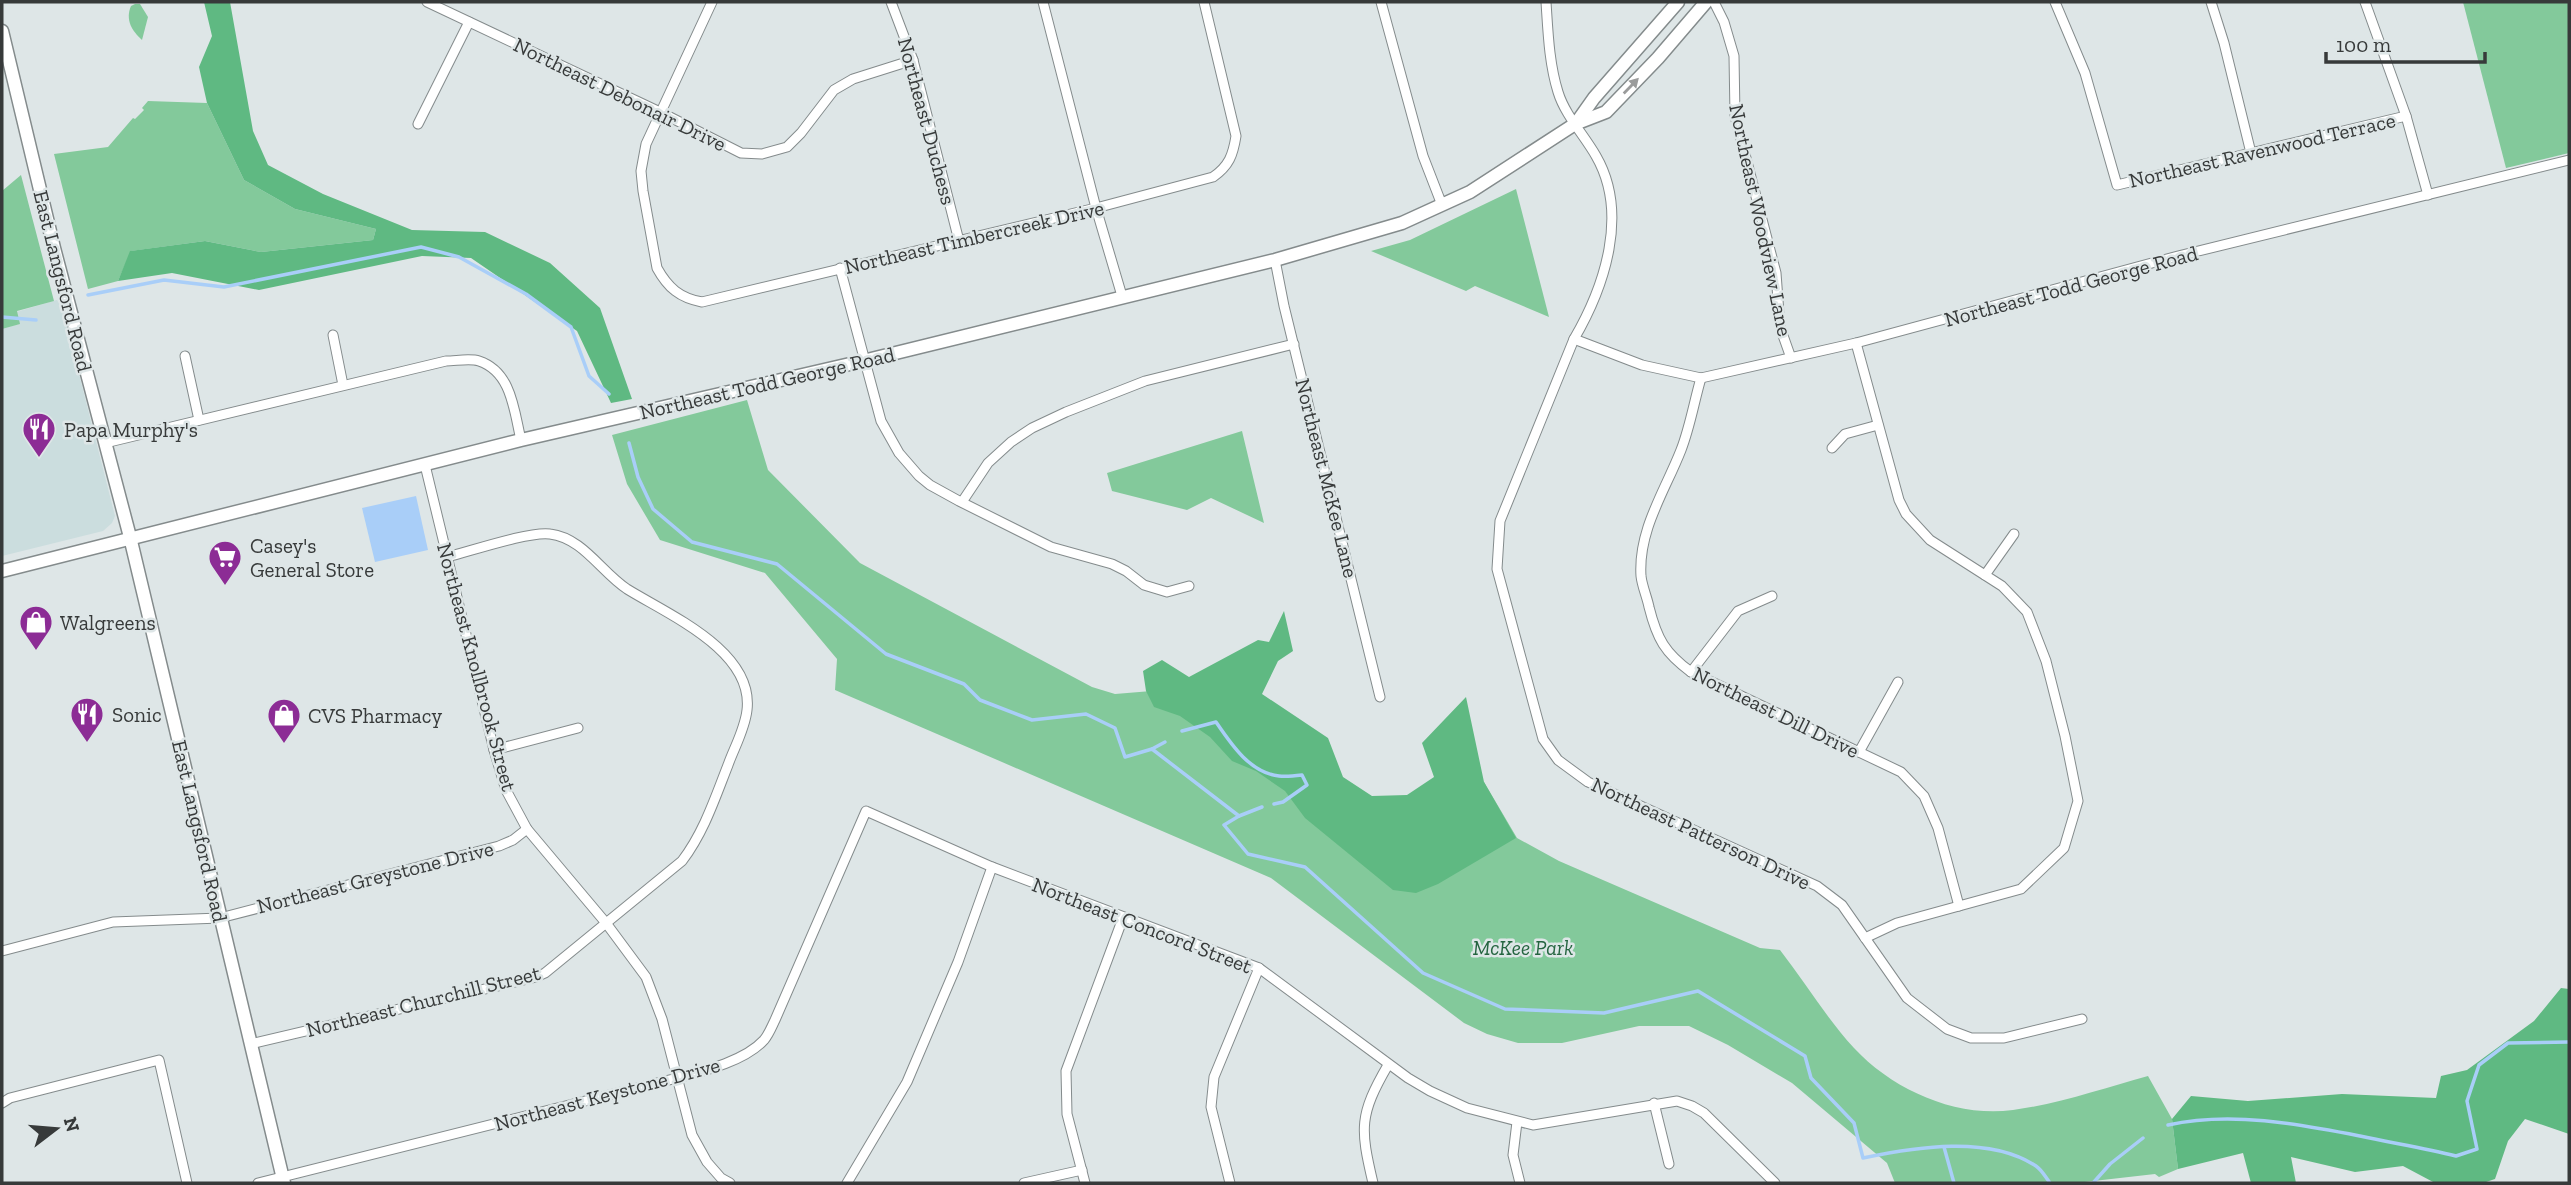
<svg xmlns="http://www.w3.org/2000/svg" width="2571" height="1185" font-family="'Zilla Slab',serif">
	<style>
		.built { fill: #cbddde }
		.green { fill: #83c99b }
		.forest { fill: #5fb982 }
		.water { fill: #a9cef8 }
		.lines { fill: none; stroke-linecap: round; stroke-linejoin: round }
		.stream { stroke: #a9cef8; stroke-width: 3.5 }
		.street-casing { stroke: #848b8c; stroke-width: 11 }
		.secondary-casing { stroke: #848b8c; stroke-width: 15 }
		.street { stroke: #fff; stroke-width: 9 }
		.secondary { stroke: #fff; stroke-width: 12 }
		.oneway { fill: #9b9c9c }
		.labels { text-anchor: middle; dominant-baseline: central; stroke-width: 5; stroke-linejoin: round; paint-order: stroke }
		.street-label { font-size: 21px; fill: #373a3a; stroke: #dee6e7 }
		.poi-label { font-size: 21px; fill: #373a3a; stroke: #dee6e7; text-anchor: start }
		.park-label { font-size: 21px; font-style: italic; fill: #256540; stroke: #dee6e7 }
	</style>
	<rect width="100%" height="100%" fill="#dee6e7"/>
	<polygon class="built" points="60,299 115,516 112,523 103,531 2,556 2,329 19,324 16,312"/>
	<g class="green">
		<polygon points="2463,2 2569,2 2569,153 2506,168"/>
		<path d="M135,4h5l8,13 -6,23c-10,-9 -17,-20 -11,-34z"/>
		<polygon points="148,101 207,103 244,180 295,209 376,229 373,240 261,252 205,241 131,251 118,281 88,289 54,154 108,147 133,118 135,119 144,110 142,108"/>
		<polygon points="21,175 54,301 17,311 20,324 2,329 2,191"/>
		<polygon points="1516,189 1549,317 1475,286 1466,291 1371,251 1410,240"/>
		<path d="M747,400l21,70 92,93 232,124 23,7 73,-6 62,21 134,105 100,-32 33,56 42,23 201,87 20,2c25,32 47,69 74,98 39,42 102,70 159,62 46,-6 91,-22 135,-34l24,43 6,50 -19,8 -4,-3 -79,9h-181l-8,-20 -95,-80 -64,-38 -39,-19h-50l-77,17h-44l-31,-9 -23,-11 -193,-145 -436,-188 2,-31 -72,-86 -105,-33 -33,-56 -15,-49z"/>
		<polygon points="1242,431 1264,523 1211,498 1187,510 1112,491 1107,473"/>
	</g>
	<g class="forest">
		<polygon points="204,2 230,2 253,131 268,165 323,194 412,230 485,232 550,263 600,308 632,399 611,403 577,331 471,258 422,256 259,290 172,273 118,281 130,251 205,241 261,252 373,240 376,229 295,209 244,180 207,103 199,67 212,36"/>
		<polygon points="1284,611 1293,651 1278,661 1262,694 1328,738 1343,777 1372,796 1407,795 1434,777 1422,743 1466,697 1484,782 1516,838 1438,884 1416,893 1393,890 1305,818 1285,791 1256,771 1232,761 1210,737 1180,716 1154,707 1146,691 1143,671 1162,660 1189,677 1258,640 1269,642"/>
		<polygon points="2561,988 2569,989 2569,1134 2525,1119 2508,1141 2495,1179 2483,1183 2435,1183 2403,1166 2355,1172 2291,1157 2296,1183 2251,1183 2243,1153 2178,1169 2172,1119 2191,1096 2248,1101 2342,1094 2436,1098 2441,1076 2467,1070 2534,1021"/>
	</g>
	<polygon class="water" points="416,496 428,550 375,562 362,508"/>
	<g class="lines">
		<g class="stream">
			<polyline points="88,295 164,280 224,287 421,247 459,257 526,294 571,327 589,376 609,394"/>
			<polyline points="2,317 36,320"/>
			<path d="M629,443l9,34 15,32 39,33 85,22 109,90 78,30 16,16 52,20 54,-6 29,14 10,29 27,-8 87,67 -15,9 24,29 57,13 118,106 82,36 99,4 94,-22 107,65 6,22 43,45 9,35c53,-11 126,-23 173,8 6,4 10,12 14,17"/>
			<path d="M1182,731l34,-9c15,22 34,51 63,54 7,1 15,0 23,-1l5,10 -24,17 -9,2"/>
			<polyline points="1152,749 1165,742"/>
			<polyline points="1239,816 1262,807"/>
			<path d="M2168,1125c63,-14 130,-1 192,11 32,7 64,12 96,20l21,-7 -10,-48 12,-36 29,-22 61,-1"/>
			<polyline points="1944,1147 1954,1183"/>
			<polyline points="2093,1183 2110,1164 2143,1138"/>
		</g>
		<defs>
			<g id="street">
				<polyline points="427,2 660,112 741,153 762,154 787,147 801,133 834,90 853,79 913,60"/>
				<path d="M712,2l-66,142 -5,27 2,20 14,77c11,20 23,30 45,34l394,-94 117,-31c16,-11 20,-22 23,-41l-32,-134"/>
				<polyline points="891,2 913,60 959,241"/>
				<polyline points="1043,2 1096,208 1122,296"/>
				<polyline points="1381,2 1423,156 1442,205"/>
				<path d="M1546,2c2,30 3,61 12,90 7,23 26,43 38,64 33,57 9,130 -22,183l-74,182 -3,48 46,170 15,21 30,22 229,104 25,19 65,93 40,31 24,9h33l78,-19"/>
				<polyline points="1714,2 1724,22 1734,56 1735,116 1776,273 1780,327 1791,358"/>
				<polyline points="2055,2 2085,73 2117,185 2406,116"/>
				<polyline points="2211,2 2224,43 2251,153"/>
				<polyline points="2365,2 2406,116 2428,195"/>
				<polyline points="418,124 469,22"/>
				<polyline points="1275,260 1284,306 1380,697"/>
				<polyline points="840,268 881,421 899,453 919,476 930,485 959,501 1051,547 1112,564 1126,571 1144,585 1167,592 1189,586"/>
				<polyline points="333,335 343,385"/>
				<polyline points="1574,339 1642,365 1701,378 1856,343 2178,256 2569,160"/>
				<polyline points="1856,343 1899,500 1906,514 1930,540 2002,586 2027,612 2046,661 2065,736 2078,801 2064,848 2021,889 1897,923 1865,938"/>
				<polyline points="185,356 199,420"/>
				<path d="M1701,378c-7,24 -11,49 -20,72 -16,41 -43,80 -40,126 1,10 6,21 8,31 8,32 16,46 42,65l210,100 23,24 14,32 21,78"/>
				<path d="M105,443l341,-82c10,0 24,-3 33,0 33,11 35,50 42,79"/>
				<polyline points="1832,448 1845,434 1878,425"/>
				<polyline points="425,465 494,750 506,790 527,829 606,923 646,977 662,1019 692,1135 707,1162 721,1178 730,1183"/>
				<polyline points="962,502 988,463 1011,442 1032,428 1066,412 1145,381 1294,344"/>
				<polyline points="1985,575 2014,534"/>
				<polyline points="1691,672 1738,611 1772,596"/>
				<polyline points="494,750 578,728"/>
				<polyline points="1859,752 1898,682"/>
				<polyline points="2,951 113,922 220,918 499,846 513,840 527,829"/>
				<path d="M250,1044l286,-67 9,-4 137,-112c22,-29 33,-63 46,-96 6,-17 17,-36 19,-55 7,-59 -78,-95 -120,-121 -26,-17 -44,-51 -77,-55 -20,-3 -79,17 -103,23"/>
				<polyline points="2,1103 10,1098 159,1060 187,1183"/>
				<polyline points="1654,1103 1669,1164"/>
				<polyline points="1517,1122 1513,1155 1520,1183"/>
				<path d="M258,1183l419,-105c27,-7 68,-17 87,-38 5,-6 8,-14 11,-20l91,-209 126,56 267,101 149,110 22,13 37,17 66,17 144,-24 15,5 12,7 71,70"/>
				<polyline points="847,1183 907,1082 958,962 992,867"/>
				<polyline points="1024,1183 1082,1170"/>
				<polyline points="1085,1183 1067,1114 1066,1071 1123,918"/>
				<polyline points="1230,1183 1211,1107 1214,1077 1259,968"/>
				<path d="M1373,1183c-13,-55 -14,-68 15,-118"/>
			</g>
			<g id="secondary">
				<polyline points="2,31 54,248 130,537 284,1183"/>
				<polyline points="1577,122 1594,98 1678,2"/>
				<polyline points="2,571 521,440 863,361 1275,260 1402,223 1470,192 1575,124 1606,112 1658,58 1706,2"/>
			</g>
		</defs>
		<use href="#street" class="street-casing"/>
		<use href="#secondary" class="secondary-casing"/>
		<use href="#street" class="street"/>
		<use href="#secondary" class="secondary"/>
	</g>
	<defs><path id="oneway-solid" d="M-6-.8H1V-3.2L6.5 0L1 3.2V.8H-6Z" transform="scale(1.75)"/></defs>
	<use class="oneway" href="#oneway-solid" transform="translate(1631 86) rotate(-46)"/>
	<defs>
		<symbol id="restaurant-pin" viewBox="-11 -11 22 30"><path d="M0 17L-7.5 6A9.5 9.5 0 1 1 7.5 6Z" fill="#8c2c95" stroke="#dee6e7"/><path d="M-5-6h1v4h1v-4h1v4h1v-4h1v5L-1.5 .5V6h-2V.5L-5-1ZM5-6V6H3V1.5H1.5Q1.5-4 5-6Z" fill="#fff"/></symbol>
		<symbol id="supermarket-pin" viewBox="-11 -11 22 30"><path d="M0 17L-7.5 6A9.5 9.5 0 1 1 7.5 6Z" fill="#8c2c95" stroke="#dee6e7"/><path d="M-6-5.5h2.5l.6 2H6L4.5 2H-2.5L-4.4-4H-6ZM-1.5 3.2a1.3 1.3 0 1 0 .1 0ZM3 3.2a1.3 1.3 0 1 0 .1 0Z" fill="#fff"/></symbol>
		<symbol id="shop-pin" viewBox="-11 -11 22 30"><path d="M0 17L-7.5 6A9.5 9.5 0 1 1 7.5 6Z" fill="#8c2c95" stroke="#dee6e7"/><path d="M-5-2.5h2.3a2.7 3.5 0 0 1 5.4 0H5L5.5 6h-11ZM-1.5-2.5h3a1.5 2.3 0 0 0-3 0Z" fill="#fff"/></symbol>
	</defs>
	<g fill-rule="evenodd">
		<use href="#restaurant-pin" x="20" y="410" width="38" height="52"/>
		<use href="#supermarket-pin" x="206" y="538" width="38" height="52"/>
		<use href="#shop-pin" x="17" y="603" width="38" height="52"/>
		<use href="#restaurant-pin" x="68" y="695" width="38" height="52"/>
		<use href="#shop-pin" x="265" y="696" width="38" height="52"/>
	</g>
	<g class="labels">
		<g class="street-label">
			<text transform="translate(620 94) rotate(26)">Northeast Debonair Drive</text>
			<text transform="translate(927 121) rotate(75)">Northeast Duchess</text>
			<text transform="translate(2262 150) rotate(-13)">Northeast Ravenwood Terrace</text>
			<text transform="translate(1761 220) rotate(78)">Northeast Woodview Lane</text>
			<text transform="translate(974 237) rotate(-13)">Northeast Timbercreek Drive</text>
			<text transform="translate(63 281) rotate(76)">East Langsford Road</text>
			<text transform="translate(2071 286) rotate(-15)">Northeast Todd George Road</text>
			<text transform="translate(767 383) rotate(-13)">Northeast Todd George Road</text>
			<text transform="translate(1327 478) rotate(76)">Northeast McKee Lane</text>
			<text transform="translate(477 667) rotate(75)">Northeast Knollbrook Street</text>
			<text transform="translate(1776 712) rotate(26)">Northeast Dill Drive</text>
			<text transform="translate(200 831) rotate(77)">East Langsford Road</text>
			<text transform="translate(1701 833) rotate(25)">Northeast Patterson Drive</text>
			<text transform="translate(375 877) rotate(-14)">Northeast Greystone Drive</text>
			<text transform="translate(1142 925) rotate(21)">Northeast Concord Street</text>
			<text transform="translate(423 1001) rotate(-14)">Northeast Churchill Street</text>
			<text transform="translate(607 1094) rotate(-15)">Northeast Keystone Drive</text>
		</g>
		<g class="poi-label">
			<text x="64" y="429">Papa Murphy's</text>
			<text x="250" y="545">Casey's<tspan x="250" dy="24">General Store</tspan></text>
			<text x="60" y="622">Walgreens</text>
			<text x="112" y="714">Sonic</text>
			<text x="308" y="715">CVS Pharmacy</text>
		</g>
		<g class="park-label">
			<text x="1523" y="947">McKee Park</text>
		</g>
	</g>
	<rect width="2571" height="1185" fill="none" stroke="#373a3a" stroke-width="7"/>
	<g transform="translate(56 1129) rotate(74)" stroke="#dee6e7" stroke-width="5" paint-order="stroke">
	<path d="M0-5L12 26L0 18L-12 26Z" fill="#373a3a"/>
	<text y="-10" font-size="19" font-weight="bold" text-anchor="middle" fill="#373a3a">N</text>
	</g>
	<path d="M2326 52v10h159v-10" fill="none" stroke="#373a3a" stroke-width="3.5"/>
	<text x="2336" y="52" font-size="21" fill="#373a3a" stroke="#dee6e7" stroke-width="5" paint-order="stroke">100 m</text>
</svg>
